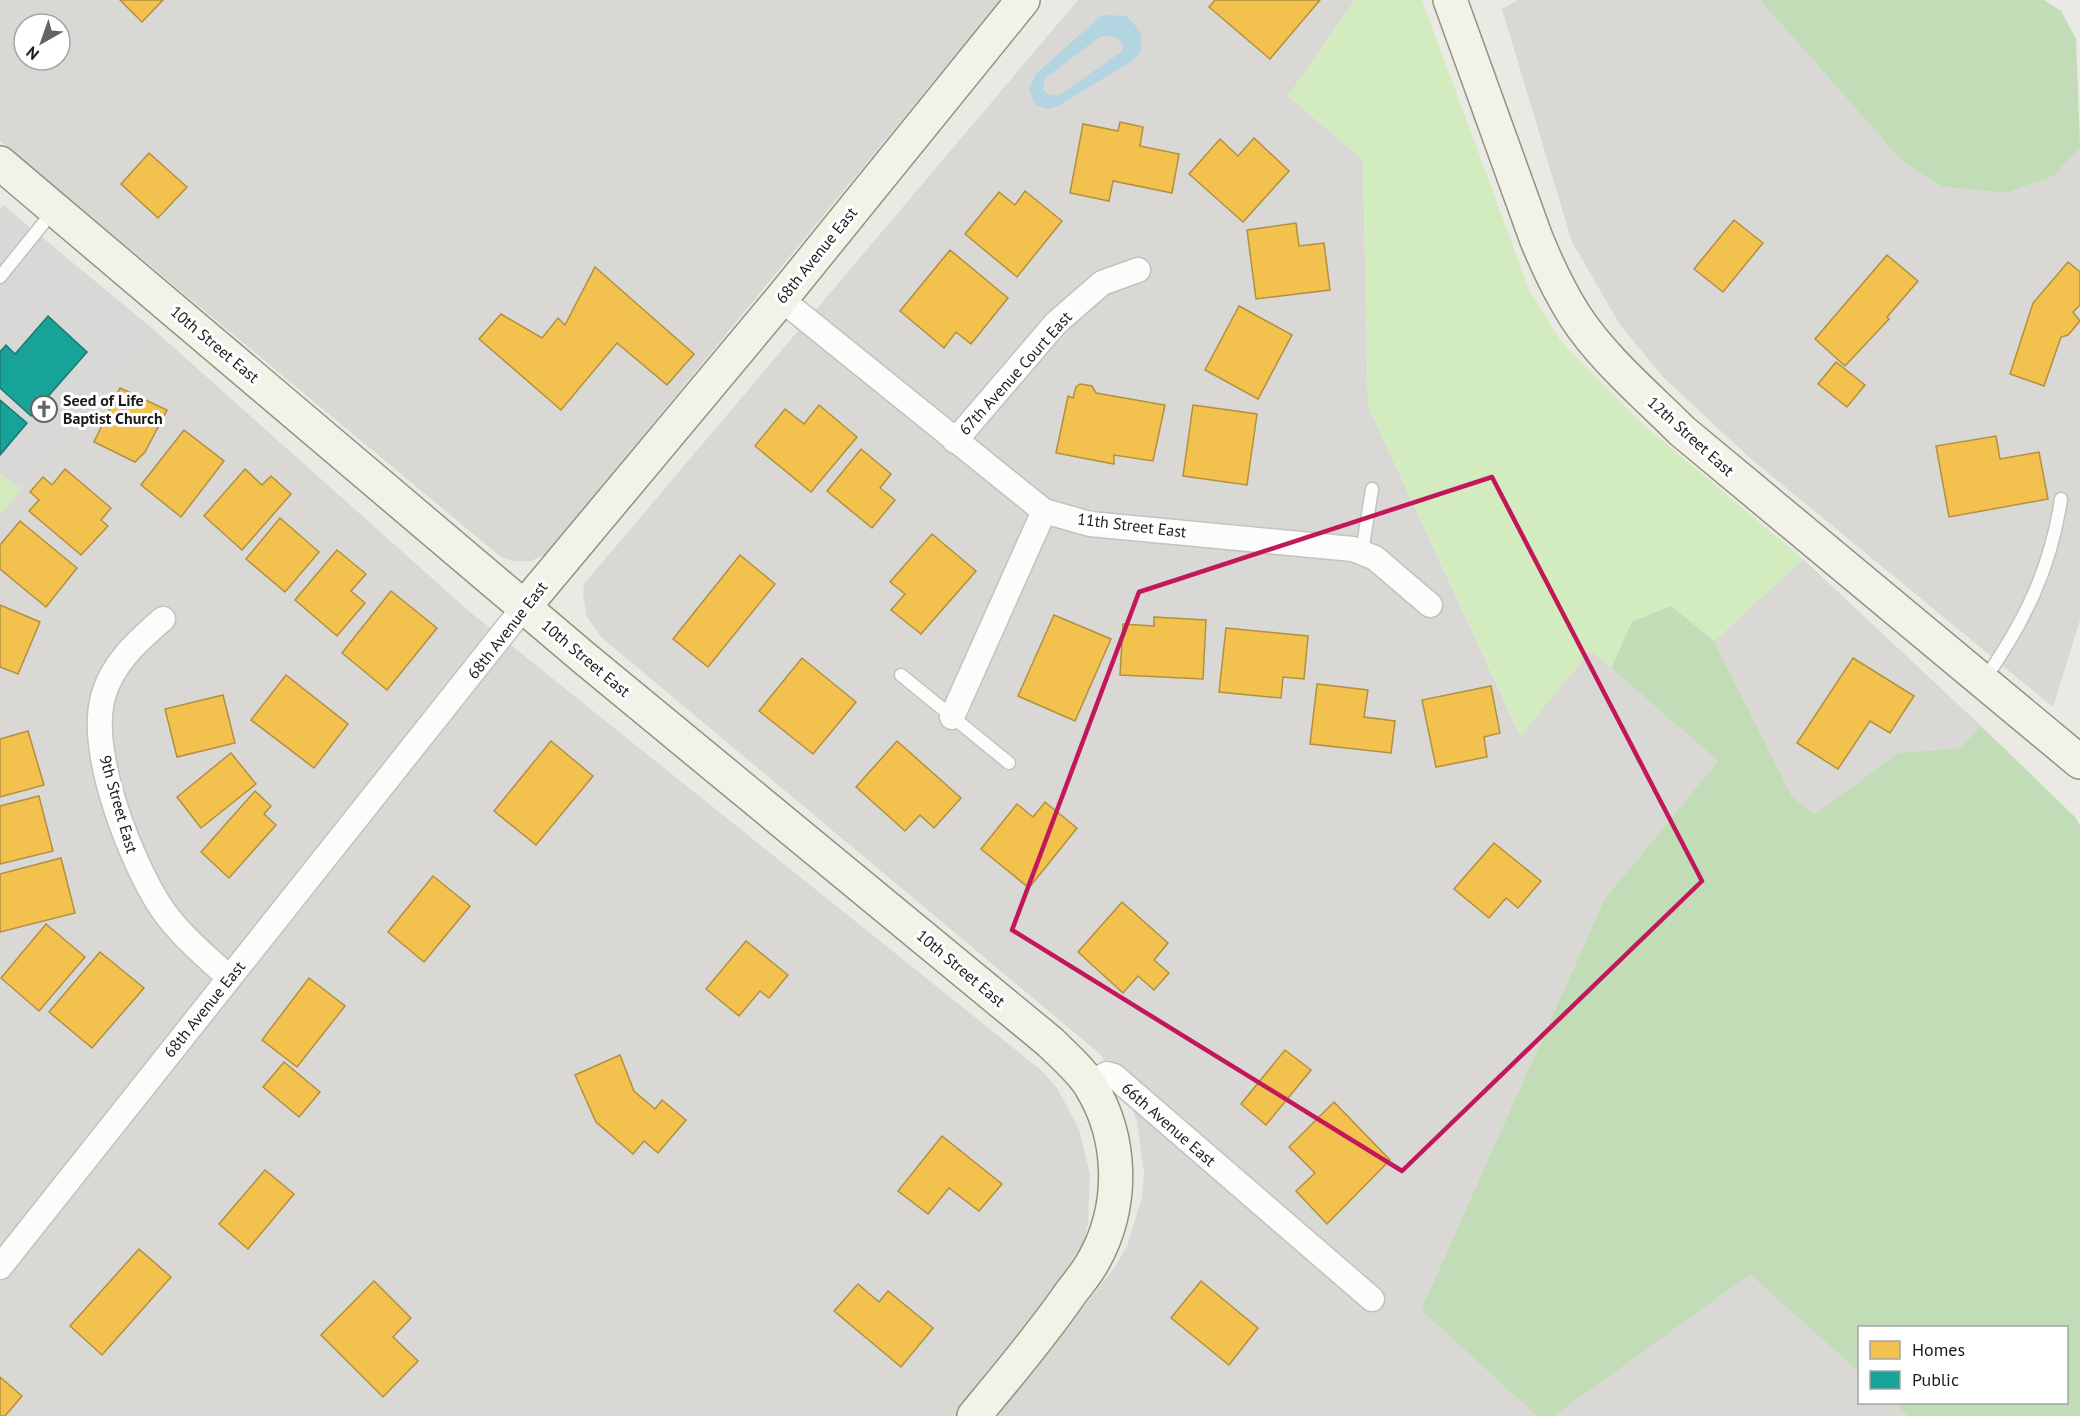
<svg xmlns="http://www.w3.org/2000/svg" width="2080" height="1416" font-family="'PT Sans',sans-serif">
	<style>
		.residential { fill: #d9d8d5; fill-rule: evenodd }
		.religious { fill: #d8d8d6 }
		.grass { fill: #d3ecbf }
		.forest { fill: #c1dcb6 }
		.parking { fill: #d9d8d6 }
		.water { fill: #b3d5e2; fill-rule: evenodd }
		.homes { fill: #f2c14e; stroke: #b2903f; stroke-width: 1.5 }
		.public { fill: #17a398; stroke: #187a73; stroke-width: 1.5 }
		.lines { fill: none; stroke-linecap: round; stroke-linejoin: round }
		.lane-casing { stroke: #c3c2c0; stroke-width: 15 }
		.street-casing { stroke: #c3c2c0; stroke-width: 27 }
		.secondary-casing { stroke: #91947c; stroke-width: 36 }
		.lane { stroke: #fcfcfb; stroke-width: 12 }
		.street { stroke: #fcfcfb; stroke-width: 24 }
		.secondary { stroke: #f2f2e8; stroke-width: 33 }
		.marked { fill: none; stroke: #c2185b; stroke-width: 4.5; stroke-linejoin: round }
		.labels { text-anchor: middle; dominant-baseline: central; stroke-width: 6; stroke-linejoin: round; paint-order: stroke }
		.street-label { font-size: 16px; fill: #1c1c1c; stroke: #fff }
		.poi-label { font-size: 16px; font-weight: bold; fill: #1c1c1c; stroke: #fff; text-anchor: start }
	</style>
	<rect width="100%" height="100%" fill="#eae9e4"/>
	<g class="residential">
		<path d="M0,0h1000l-454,554 -15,7h-17l-13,-4 -501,-416zM24,24h36v36h-36z"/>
		<polygon points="1078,0 1355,0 1288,96 1363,160 1368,406 1520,735 1590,650 1718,761 1604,900 1421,1310 1537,1416 998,1416 1114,1268 1127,1246 1142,1197 1144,1172 1137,1121 1128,1097 1100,1054 601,637 587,617 583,595 584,584"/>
		<polygon points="1518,0 1760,0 1902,161 1943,187 2006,193 2054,176 2080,147 2080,620 2053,707 1750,458 1664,378 1620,325 1572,242 1502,9"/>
		<polygon points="153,329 471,613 1042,1071 1057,1088 1079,1129 1090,1174 1088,1223 1082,1248 1059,1292 957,1416 0,1416 0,515"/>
		<polygon points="1803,559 1981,726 1960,748 1899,753 1814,814 1792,798 1714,641"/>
		<polygon points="1750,1273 1859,1372 1860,1402 1894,1403 1909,1416 1554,1416"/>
	</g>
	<polygon class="religious" points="3,205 153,329 0,515 0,209"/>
	<g class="grass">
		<polygon points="1355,0 1422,0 1529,289 1560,340 1639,421 1803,559 1714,641 1671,606 1632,622 1611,668 1590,651 1521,736 1368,406 1363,160 1288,96"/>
		<polygon points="0,474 22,489 0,515"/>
	</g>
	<g class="forest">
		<polygon points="1760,0 2044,0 2061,11 2076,39 2080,147 2054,176 2006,193 1943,187 1902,161"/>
		<polygon points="1671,606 1714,641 1792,797 1814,814 1899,753 1960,748 1981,726 2076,818 2080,826 2080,1416 1909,1416 1894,1403 2066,1402 2066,1328 1860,1328 1859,1372 1750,1274 1554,1416 1537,1416 1421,1310 1604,900 1718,761 1611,668 1632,622"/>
	</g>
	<polygon class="parking" points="1,215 41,248 32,259 51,275 0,337"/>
	<path class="water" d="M1102,15l25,1 14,17v19l-9,9 -74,45 -10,3 -13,-4 -6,-15 7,-16zM1101,36c10,0 17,0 22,9l-2,7 -63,44 -11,-2 -4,-5 2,-11z"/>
	<g class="homes">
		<polygon points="120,0 163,0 142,22"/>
		<polygon points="1215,0 1320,0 1270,59 1209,7"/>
		<polygon points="1120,122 1143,127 1140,146 1179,154 1172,193 1113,181 1109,201 1070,193 1083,124 1118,131"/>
		<polygon points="1254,138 1289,171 1243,222 1189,174 1220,139 1238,156"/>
		<polygon points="149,153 187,187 158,218 121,184"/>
		<polygon points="1025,191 1062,221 1017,277 965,234 999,192 1015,205"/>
		<polygon points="1734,220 1763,243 1723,292 1694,269"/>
		<polygon points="1296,223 1299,246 1324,243 1330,290 1256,299 1247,230"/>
		<polygon points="950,250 1008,298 971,344 956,332 944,348 900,311"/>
		<polygon points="1887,255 1918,281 1887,317 1889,319 1845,366 1815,339"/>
		<polygon points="2068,262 2080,272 2080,305 2073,312 2080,321 2068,335 2061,337 2044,386 2010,374 2033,303"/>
		<polygon points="595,267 694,354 667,385 617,343 561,410 479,339 501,314 542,338 558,318 565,325"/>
		<polygon points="1239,306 1292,335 1258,399 1205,370"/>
		<polygon points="1836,362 1865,385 1847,407 1818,384"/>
		<polygon points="1080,384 1092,386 1096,393 1165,405 1153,461 1114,455 1114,464 1056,453 1068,396 1073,398 1076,387"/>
		<polygon points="120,388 167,410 145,452 135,462 94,442"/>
		<polygon points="819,405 857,437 811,492 755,446 785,409 804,424"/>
		<polygon points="1193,405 1257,414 1247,485 1183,476"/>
		<polygon points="184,430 224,461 181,517 141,485"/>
		<polygon points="1996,436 2000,459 2039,452 2048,499 1949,517 1936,446"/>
		<polygon points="861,449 891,474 880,488 895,500 872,528 827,491"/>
		<polygon points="65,469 111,508 101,520 108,526 81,555 29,511 39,500 30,492 43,477 52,485"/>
		<polygon points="245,469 262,485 271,476 291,494 242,550 204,516"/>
		<polygon points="280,518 319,552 285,592 246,559"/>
		<polygon points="20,521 77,568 46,607 0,569 0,545"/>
		<polygon points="932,534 976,571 921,634 891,610 905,594 890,582"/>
		<polygon points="337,550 366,574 351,591 365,603 337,636 295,600"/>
		<polygon points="740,555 775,584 708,667 673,639"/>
		<polygon points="391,591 437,628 387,690 342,653"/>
		<polygon points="0,605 40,622 18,674 0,667"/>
		<polygon points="1054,615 1111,639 1075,721 1018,696"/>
		<polygon points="1154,617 1206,620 1203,679 1120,675 1123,624 1154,626"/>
		<polygon points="1226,628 1308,636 1304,679 1283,677 1281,698 1219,692"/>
		<polygon points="802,658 856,702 813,754 759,711"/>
		<polygon points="1853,658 1914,696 1890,733 1870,721 1838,769 1797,743"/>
		<polygon points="286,675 348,724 314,768 251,720"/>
		<polygon points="1317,684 1368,690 1364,717 1395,721 1391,753 1310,744"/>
		<polygon points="1491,686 1500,733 1484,737 1487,757 1436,767 1422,700"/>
		<polygon points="223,695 235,743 177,757 165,709"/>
		<polygon points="28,731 44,785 0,797 0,739"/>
		<polygon points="551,741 593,776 536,845 494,811"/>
		<polygon points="897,741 961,798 934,828 920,815 905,831 856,787"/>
		<polygon points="231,753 256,784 201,828 177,797"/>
		<polygon points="255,791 271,806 264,814 276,825 229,878 201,852"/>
		<polygon points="39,796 53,851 0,864 0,806"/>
		<polygon points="1045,802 1077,828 1029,888 981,849 1017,804 1033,817"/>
		<polygon points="1494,843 1541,881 1518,908 1506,898 1489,918 1454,889"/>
		<polygon points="61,858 75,913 0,932 0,874"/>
		<polygon points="433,876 470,906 424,962 388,932"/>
		<polygon points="1122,902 1168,943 1154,960 1169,973 1154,990 1138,976 1123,993 1078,952"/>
		<polygon points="46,924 85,957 39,1011 1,978"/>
		<polygon points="746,941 788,975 769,998 760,991 739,1016 706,989"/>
		<polygon points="100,952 144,988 92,1048 49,1012"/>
		<polygon points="309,978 345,1006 297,1067 262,1040"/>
		<polygon points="1285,1050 1311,1070 1266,1125 1241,1104"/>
		<polygon points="620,1055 634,1091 655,1109 662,1100 686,1120 658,1153 644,1141 633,1154 596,1122 575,1075"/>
		<polygon points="284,1062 320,1092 299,1117 263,1087"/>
		<polygon points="1334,1102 1390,1160 1327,1224 1296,1191 1315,1173 1289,1147"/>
		<polygon points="942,1136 1002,1184 979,1211 949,1188 928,1214 898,1191"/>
		<polygon points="265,1170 294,1194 248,1249 219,1224"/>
		<polygon points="139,1249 171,1277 102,1355 70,1326"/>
		<polygon points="374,1281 411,1318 393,1337 418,1361 383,1397 321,1335"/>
		<polygon points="1201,1281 1258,1328 1229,1365 1171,1318"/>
		<polygon points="858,1284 879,1302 888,1291 933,1328 901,1367 834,1311"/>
		<polygon points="0,1377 22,1396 5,1416 0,1416"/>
	</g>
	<g class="public">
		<polygon points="48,316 87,352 31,416 0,388 0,352 6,345 15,354"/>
		<polygon points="0,400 27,423 0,455"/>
	</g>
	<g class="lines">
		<defs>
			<g id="lane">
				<polyline points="0,277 54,210"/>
				<polyline points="1362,552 1372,489"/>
				<polyline points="901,675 1009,763"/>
				<path d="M1984,680c40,-57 67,-112 77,-181"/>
			</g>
			<g id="street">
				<polyline points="781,299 1044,511 1090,524 1353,549 1375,558 1430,605"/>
				<polyline points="955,441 1056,323 1102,283 1138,270"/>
				<path d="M163,619c-25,22 -51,44 -60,78 -15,56 28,165 59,212 18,26 44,47 67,69"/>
				<polyline points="952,717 1044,511"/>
				<polyline points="1089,1083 1107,1074 1114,1076 1372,1299"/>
				<polyline points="0,1267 524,607"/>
			</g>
			<g id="secondary">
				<path d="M1450,0l86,238c11,27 23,53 39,78 27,42 72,80 107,115l398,331"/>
				<path d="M0,163l583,494 467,385c13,13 30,27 40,43 33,53 34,121 4,175 -6,12 -16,23 -24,34 -29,42 -63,82 -96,122"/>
				<polyline points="524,607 781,299 1023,0"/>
			</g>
		</defs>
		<use href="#lane" class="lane-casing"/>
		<use href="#street" class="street-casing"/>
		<use href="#secondary" class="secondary-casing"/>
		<use href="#lane" class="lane"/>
		<use href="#street" class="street"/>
		<use href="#secondary" class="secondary"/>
	</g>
	<path class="marked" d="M1492,477l210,404 -300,290 -390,-241 127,-338z"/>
	<defs>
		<symbol id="church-ring" viewBox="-11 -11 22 22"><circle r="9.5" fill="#fff" stroke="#646462" stroke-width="1.5"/><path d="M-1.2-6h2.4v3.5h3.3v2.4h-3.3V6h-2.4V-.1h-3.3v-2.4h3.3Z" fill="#646462"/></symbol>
	</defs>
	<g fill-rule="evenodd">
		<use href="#church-ring" x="29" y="394" width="30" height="30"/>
	</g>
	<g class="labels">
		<g class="street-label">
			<text transform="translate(816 255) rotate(-51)">68th Avenue East</text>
			<text transform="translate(215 344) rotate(40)">10th Street East</text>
			<text transform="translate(1015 373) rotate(-48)">67th Avenue Court East</text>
			<text transform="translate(1691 436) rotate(42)">12th Street East</text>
			<text transform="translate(1132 525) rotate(7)">11th Street East</text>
			<text transform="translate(507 630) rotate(-52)">68th Avenue East</text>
			<text transform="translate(586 658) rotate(40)">10th Street East</text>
			<text transform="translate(119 804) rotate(74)">9th Street East</text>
			<text transform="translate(961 968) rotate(40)">10th Street East</text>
			<text transform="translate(204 1009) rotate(-51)">68th Avenue East</text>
			<text transform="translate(1169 1124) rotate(41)">66th Avenue East</text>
		</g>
		<g class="poi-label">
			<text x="63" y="400">Seed of Life<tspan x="63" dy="18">Baptist Church</tspan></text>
		</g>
	</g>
	<rect x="1858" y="1326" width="210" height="78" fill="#ffffff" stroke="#a4a4a4" stroke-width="1.5"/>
	<rect x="1870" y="1341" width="30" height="18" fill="#f2c14e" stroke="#a4a4a4" stroke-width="1.5"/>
	<text x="1912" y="1356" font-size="18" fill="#1c1c1c">Homes</text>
	<rect x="1870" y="1371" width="30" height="18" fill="#17a398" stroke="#a4a4a4" stroke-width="1.5"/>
	<text x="1912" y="1386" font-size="18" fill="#1c1c1c">Public</text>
	<g transform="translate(42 42) rotate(220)"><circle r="28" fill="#ffffff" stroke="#a4a4a4" stroke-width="1.5"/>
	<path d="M0-4.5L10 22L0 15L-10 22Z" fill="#646462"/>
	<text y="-9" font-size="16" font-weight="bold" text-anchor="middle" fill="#1c1c1c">N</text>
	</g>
</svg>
